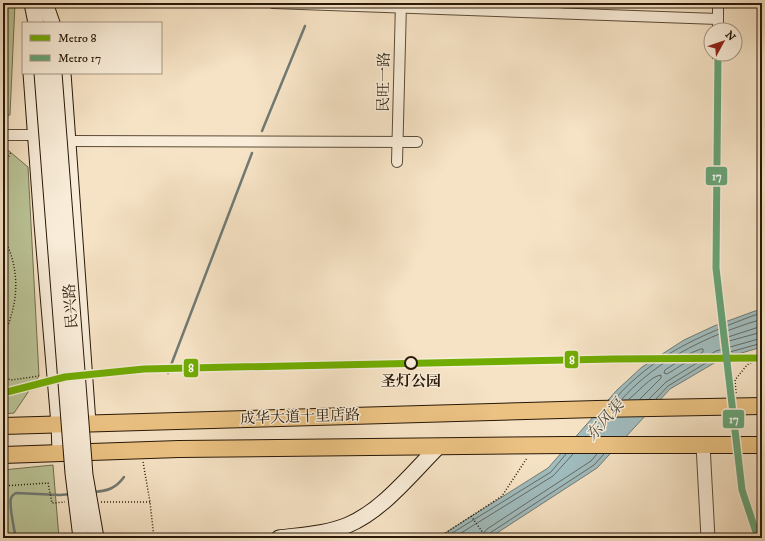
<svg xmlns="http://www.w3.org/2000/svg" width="765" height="541" font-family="'IM FELL DW Pica','Noto Serif SC',serif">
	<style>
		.green { fill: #bac497; stroke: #716e50 }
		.water { fill: #a0bcbe; stroke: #707a75 }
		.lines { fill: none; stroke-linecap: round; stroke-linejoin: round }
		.shore { stroke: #646a63; stroke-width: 1 }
		.stream { stroke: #707a75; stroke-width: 2.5 }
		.minor-casing { stroke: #5c4b37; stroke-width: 12 }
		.tertiary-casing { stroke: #5c4b37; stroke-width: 15 }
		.secondary-casing { stroke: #281808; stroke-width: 17 }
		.primary-casing { stroke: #281808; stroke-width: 18 }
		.path { stroke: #281808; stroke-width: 1.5; stroke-dasharray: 1 2; stroke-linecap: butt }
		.minor { stroke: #f9edd9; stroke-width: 10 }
		.tertiary { stroke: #f9edd9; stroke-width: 13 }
		.secondary { stroke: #f9edd9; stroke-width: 15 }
		.primary { stroke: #ebc282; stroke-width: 16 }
		.secondary-bridge-casing { stroke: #281808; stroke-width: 17; stroke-linecap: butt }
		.secondary-bridge { stroke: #f9edd9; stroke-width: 15 }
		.metro-1-casing { stroke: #f9edd9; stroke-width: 10 }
		.metro-2-casing { stroke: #f9edd9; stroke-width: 10 }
		.metro-1 { stroke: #70ac02; stroke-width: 7 }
		.metro-2 { stroke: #66a477; stroke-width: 7 }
		.stop-dot { fill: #f9edd9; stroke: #281808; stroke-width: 2 }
		.labels { text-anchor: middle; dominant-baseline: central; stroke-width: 3; stroke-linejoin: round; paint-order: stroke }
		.street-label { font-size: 15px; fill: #281808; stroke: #f9edd9 }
		.stop-label { font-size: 15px; font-weight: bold; fill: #281808; stroke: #f9edd9 }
		.water-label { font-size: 16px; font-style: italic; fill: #525148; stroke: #f9edd9 }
		.line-badge { stroke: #f9edd9; stroke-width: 1.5 }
		.badge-label { font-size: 11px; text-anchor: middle; font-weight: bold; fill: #fff }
	</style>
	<rect width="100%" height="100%" fill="#f6e3c5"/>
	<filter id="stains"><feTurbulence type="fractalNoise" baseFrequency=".005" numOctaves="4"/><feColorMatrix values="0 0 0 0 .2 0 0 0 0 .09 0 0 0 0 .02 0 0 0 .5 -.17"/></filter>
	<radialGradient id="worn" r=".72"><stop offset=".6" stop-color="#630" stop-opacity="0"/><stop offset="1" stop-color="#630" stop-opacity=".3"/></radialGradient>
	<g class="green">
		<polygon points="3,3 15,3 10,115 3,116"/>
		<polygon points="3,146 28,167 39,376 14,413 3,414"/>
		<polygon points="53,465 59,538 3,538 3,470"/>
	</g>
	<polygon class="water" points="762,310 762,347 721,359 670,389 597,468 500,531 489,538 437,538 548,468 617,390 642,367 684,340 714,326 755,311"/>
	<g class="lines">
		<g class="shore">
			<polyline points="762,326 728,337 726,339 729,341 762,332"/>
			<polygon points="701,349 703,349 703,352 667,374 664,373 665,370 691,353"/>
			<path d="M629,399c8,-6 22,-23 32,-24v3l-21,21"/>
			<polyline points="649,399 666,382 716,351 762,338"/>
			<polyline points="656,399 668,386 719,355 762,343"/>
			<path d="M614,400c39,-45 87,-65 141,-85l7,-1"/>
			<path d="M621,400c30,-34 72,-57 114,-72 9,-3 18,-7 27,-8"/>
			<polyline points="444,538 551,472 566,454"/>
			<polyline points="453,538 553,476 573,454"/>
			<polyline points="483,538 484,533 487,529 591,461 597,454"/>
			<polyline points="488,538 490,533 594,465 604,454"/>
		</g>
		<g class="stream">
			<polyline points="262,131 305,26"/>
			<polyline points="168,373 252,153"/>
			<path d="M94,492c14,-1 22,-4 30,-15"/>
			<path d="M16,538c-2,-8 -7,-34 -5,-40 1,-3 2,-3 5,-5l44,2 11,-1"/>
		</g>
		<defs>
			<g id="minor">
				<polyline points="273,3 718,19"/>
				<polyline points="538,9 563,3"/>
				<polyline points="718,30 718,3"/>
				<polyline points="717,55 717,54"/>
				<polyline points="3,135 35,135"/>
				<polyline points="68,141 417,142"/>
				<polyline points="397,162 401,3"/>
			</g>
			<polyline id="tertiary" points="703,445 708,538"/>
			<g id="secondary">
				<polyline points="32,3 36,23"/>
				<polyline points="45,3 52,23"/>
				<polyline points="31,73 42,224 59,424 60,452"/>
				<polyline points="63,73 88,423"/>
				<path d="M279,538c23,-3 47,-4 69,-13 35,-15 63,-51 90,-78"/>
			</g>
			<g id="primary">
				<polyline points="3,426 597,409 762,406"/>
				<polyline points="3,455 179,449 566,445 762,445"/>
			</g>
		</defs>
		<use href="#minor" class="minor-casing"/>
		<use href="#tertiary" class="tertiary-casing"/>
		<use href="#secondary" class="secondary-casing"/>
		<use href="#primary" class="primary-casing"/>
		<g class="path">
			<polyline points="3,167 11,152"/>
			<path d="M3,236c18,34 16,67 0,101"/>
			<polyline points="3,377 11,380 39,376"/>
			<polyline points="3,382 6,398 6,414"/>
			<polyline points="736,393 735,380 747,365 762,356"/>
			<polyline points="143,462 150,502 154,538"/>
			<polyline points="3,486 48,483 52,503 65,502"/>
			<polyline points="101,502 150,502"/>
			<polyline points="471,516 486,537"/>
			<polyline points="3,518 7,538"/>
			<polyline points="438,538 502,496 527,458"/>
		</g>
		<use href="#minor" class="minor"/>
		<use href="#tertiary" class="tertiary"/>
		<use href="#secondary" class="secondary"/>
		<use href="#primary" class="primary"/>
		<defs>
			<g id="secondary-bridge">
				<polyline points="42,73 73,473 81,538"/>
				<polyline points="54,73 85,475 96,538"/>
			</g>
		</defs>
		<use href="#secondary-bridge" class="secondary-bridge-casing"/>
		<use href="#secondary-bridge" class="secondary-bridge"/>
		<defs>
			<polyline id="metro-1" points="3,393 65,377 144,369 613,359 762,358"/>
			<polyline id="metro-2" points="718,54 716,268 742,490 758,538"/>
		</defs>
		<use href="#metro-1" class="metro-1-casing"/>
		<use href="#metro-2" class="metro-2-casing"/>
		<use href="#metro-1" class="metro-1"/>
		<use href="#metro-2" class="metro-2"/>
	</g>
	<circle class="stop-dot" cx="411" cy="363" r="6"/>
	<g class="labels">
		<g class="street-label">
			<text transform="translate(384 82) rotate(-89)">民旺一路</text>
			<text transform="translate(71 306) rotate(-94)">民兴路</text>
			<text transform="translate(300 417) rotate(-2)">成华大道十里店路</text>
		</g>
		<g class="stop-label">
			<text x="411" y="381">圣灯公园</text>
		</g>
		<g class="water-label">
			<text transform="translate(605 420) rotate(-49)">东风渠</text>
		</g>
	</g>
	<g class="line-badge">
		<rect x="705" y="166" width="23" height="20" rx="4" fill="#66a477"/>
		<rect x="564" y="350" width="15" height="19" rx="4" fill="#70ac02"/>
		<rect x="183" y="358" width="16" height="20" rx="4" fill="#70ac02"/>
		<rect x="722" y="409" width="23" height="20" rx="4" fill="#66a477"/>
	</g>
	<g class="badge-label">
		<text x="717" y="180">17</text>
		<text x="572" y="364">8</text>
		<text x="191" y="372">8</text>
		<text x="734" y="423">17</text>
	</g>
	<rect width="765" height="541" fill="none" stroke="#f6e3c5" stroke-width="16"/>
	<rect x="4" y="4" width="757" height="533" fill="none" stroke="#281808" stroke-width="2"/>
	<rect x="8" y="8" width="749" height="525" fill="none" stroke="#281808"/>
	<rect x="22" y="22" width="140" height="52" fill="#f9edd9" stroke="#a59885"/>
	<rect x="30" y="35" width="20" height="6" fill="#70ac02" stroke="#a59885"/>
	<text x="58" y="42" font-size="12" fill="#281808">Metro 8</text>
	<rect x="30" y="55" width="20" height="6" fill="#66a477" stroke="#a59885"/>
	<text x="58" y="62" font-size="12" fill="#281808">Metro 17</text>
	<g transform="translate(723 42) rotate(50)"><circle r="19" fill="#f9edd9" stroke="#a59885"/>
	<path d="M0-3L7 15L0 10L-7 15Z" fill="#8f2418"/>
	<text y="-6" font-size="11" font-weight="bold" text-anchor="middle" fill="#281808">N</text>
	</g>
	<rect width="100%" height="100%" filter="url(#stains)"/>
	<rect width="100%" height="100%" fill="url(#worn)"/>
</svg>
